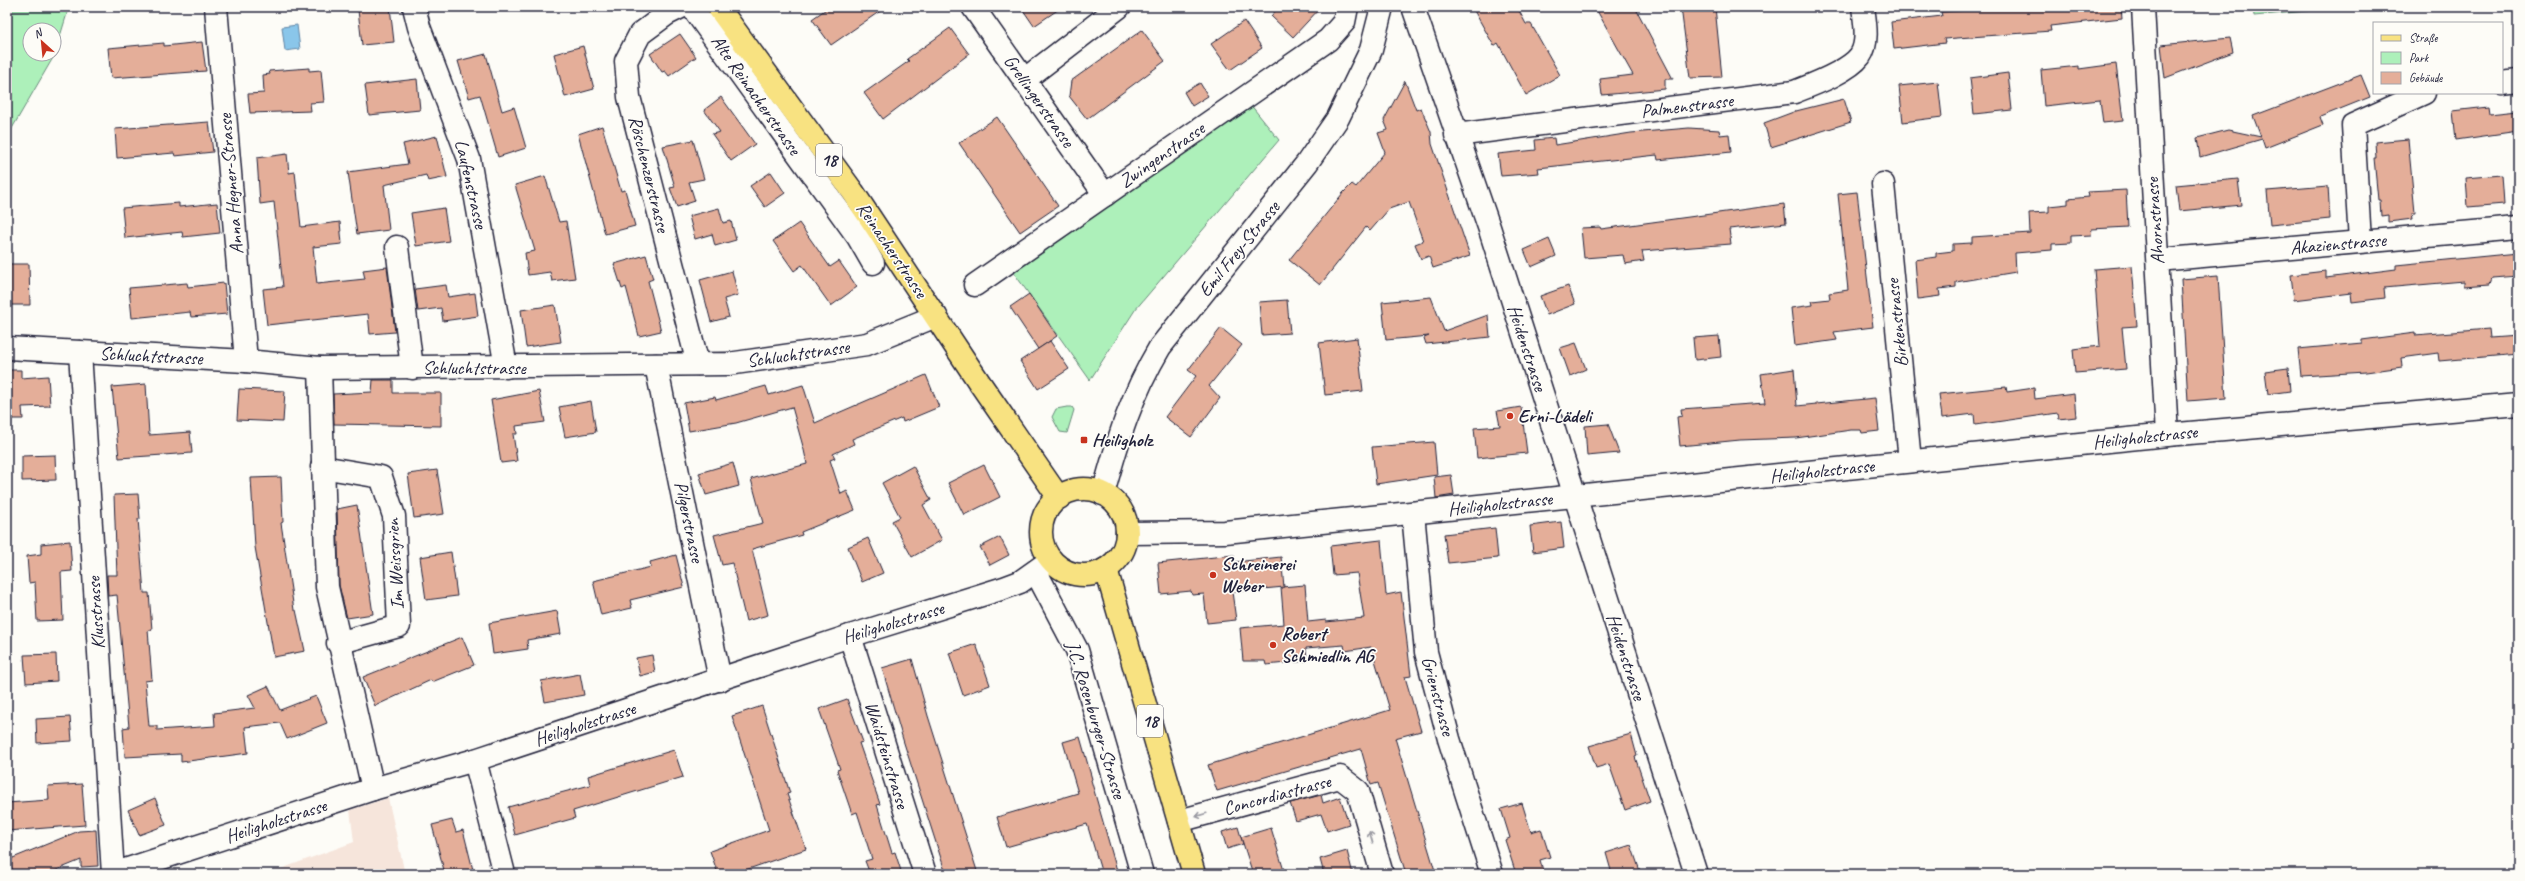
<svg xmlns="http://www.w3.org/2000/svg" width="2525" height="881" font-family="Caveat,sans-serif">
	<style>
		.built { fill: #f6e5db }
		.green { fill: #adf0ba; stroke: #68897a; fill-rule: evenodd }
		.water { fill: #8ac6ea; stroke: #6084a4 }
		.building { fill: #e4ae99; stroke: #22223b }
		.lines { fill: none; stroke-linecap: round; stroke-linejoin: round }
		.minor-casing { stroke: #22223b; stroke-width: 25 }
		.major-casing { stroke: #22223b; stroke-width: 25 }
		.minor { stroke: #fdfcf7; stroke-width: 22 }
		.major { stroke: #f8e281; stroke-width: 22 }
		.oneway { stroke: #9a9aa2 }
		.poi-dot { fill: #c8321e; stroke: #fdfcf7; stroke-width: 1.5 }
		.labels { text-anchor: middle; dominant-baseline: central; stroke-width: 3.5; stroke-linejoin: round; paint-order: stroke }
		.shield { fill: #fdfcf7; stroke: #646373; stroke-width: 1 }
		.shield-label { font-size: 18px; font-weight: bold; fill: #22223b }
		.street-label { font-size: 19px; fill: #22223b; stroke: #fdfcf7 }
		.poi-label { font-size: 19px; font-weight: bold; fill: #22223b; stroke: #fdfcf7; text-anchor: start }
	</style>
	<rect width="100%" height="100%" fill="#fdfcf7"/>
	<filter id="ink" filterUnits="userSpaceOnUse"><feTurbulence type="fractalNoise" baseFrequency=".025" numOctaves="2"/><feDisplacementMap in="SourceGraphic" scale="8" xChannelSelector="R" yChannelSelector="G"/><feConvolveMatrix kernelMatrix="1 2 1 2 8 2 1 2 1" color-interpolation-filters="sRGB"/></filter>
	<g filter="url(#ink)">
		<polygon class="built" points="388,798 405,874 267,874 354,842 350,810"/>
		<g class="green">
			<path d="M7,7h62l-15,49 -47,81zM30,30h24v24h-24z"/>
			<polygon points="2253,7 2349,7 2254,16"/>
			<polygon points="1250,104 1279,140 1135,310 1090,380 1014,273"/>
			<polygon points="1067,407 1072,407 1074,410 1067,433 1060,432 1052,417 1056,409"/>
		</g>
		<polygon class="water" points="297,25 300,49 285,51 282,27"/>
		<g class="building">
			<polygon points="390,7 394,42 362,45 358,10"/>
			<polygon points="829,7 886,7 831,45 812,19"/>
			<polygon points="1021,7 1062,7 1034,26"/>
			<polygon points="1279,7 1321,7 1293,37 1271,16"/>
			<polygon points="1472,7 1517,7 1526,24 1531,24 1560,75 1526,95 1498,43 1494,46"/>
			<polygon points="1595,7 1635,7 1673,79 1665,79 1665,89 1602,95 1600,79 1633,75"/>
			<polygon points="1681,7 1715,7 1722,77 1690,78"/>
			<polygon points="2013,7 2121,7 2122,18 2050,26 2051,31 1944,39 1945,43 1894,49 1891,22 1942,16 1941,12"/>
			<polygon points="1244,21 1262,48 1230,70 1211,44"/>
			<polygon points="950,28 969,54 883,119 864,93 909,61 907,59"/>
			<polygon points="1142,30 1165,61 1087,119 1069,96 1071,81"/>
			<polygon points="680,34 696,57 669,76 665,71 662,72 650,54"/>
			<polygon points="2230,38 2233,52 2165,78 2161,45"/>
			<polygon points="202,42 206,71 111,78 108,48 164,43 164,46"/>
			<polygon points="583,46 594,89 565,97 554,54"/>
			<polygon points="486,54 502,111 514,107 526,148 498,157 480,95 469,98 458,61"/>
			<polygon points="2116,64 2123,121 2103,123 2100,100 2044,106 2041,70 2079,66 2079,69"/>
			<polygon points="309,68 309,71 321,70 324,102 310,103 311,111 250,113 248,94 264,93 263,75 270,74 269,71"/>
			<polygon points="2008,73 2012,110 1974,114 1970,78"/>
			<polygon points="2361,75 2370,97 2320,117 2323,125 2265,148 2262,139 2200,157 2197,138 2228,130 2261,137 2253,116"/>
			<polygon points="417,79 420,110 369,115 365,85"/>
			<polygon points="1405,81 1416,110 1421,108 1431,132 1432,144 1470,256 1433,268 1429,256 1421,259 1415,244 1423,241 1409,202 1389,209 1370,231 1366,227 1320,285 1289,260 1343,193 1352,184 1356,187 1385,152 1378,133 1388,130 1384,120"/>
			<polygon points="1938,82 1942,117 1903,122 1899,86"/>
			<polygon points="1200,83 1208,96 1192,106 1184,92"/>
			<polygon points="721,97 755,144 731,161 712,134 720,132 704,110"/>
			<polygon points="1844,99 1851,122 1771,147 1764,123 1796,111"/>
			<polygon points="2488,107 2489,114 2518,111 2518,131 2456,140 2453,111"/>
			<polygon points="997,117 1058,206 1020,232 959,143"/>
			<polygon points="209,122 213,152 175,156 174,153 117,158 115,129"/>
			<polygon points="602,126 621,191 625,190 635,226 605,234 578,134"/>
			<polygon points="1689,128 1719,130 1720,135 1729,134 1731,152 1658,160 1657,155 1538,168 1539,173 1501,176 1498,154 1536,150 1535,140 1554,138 1555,145 1631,133"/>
			<polygon points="437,136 447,177 428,181 426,175 384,185 389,230 357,234 348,172 408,164 403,144"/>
			<polygon points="2408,139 2415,213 2412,213 2413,219 2388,222 2388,215 2381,216 2380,200 2378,200 2374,158 2376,158 2375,142"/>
			<polygon points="693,140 704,179 689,182 695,201 677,207 670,188 675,187 663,146"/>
			<polygon points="287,154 289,173 295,172 301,227 340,222 342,244 313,247 317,284 365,279 363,270 387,267 395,332 370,334 368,314 267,325 263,289 283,287 274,202 260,204 257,158"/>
			<polygon points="771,172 785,193 765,207 750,186"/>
			<polygon points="2502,175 2504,204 2468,207 2466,178"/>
			<polygon points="545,176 559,222 566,221 575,278 552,281 550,272 528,275 525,253 535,251 515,185"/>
			<polygon points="2238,179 2241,205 2179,211 2176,185"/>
			<polygon points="2328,186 2330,219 2270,225 2267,191"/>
			<polygon points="2126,190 2128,227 2092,229 2091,235 2071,236 2071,243 2052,244 2052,250 2015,253 2016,272 1956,282 1956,287 1939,289 1940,296 1918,299 1915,260 1936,257 1936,253 1953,251 1953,244 1972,243 1972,237 2030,233 2029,213 2049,212 2049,206 2068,204 2068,199 2089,197 2088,192"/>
			<polygon points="1857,192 1873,327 1834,332 1837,340 1795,346 1791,308 1813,305 1812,301 1830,299 1829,293 1848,290 1838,194"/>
			<polygon points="179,203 179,207 217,203 220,233 183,237 182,232 125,238 122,208"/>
			<polygon points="1784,204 1786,223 1729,229 1731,244 1642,251 1644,261 1625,264 1623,255 1584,258 1581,228 1600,227 1601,229"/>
			<polygon points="444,208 449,241 416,246 411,213"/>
			<polygon points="719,208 723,223 731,221 736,240 715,246 712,234 695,239 689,216"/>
			<polygon points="799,223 830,267 839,261 857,287 831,306 802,265 794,271 773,241"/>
			<polygon points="1549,239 1556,256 1531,267 1524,250"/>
			<polygon points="2518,253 2518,276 2492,278 2490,284 2464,286 2464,281 2384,288 2385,298 2352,302 2351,293 2294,300 2291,275 2326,271 2326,278 2396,269 2396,265"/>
			<polygon points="646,255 653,279 648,281 661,331 639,336 626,287 622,289 614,264"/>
			<polygon points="7,264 29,264 30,305 7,305"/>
			<polygon points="2132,266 2137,326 2122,327 2126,369 2075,373 2073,349 2100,346 2094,269"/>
			<polygon points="732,271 738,295 724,299 729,317 711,322 700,280"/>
			<polygon points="2218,276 2226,398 2188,401 2181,279"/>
			<polygon points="187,283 188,287 224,283 227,314 191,317 190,312 132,318 129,288"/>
			<polygon points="446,285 448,297 475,293 478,316 443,321 441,308 418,311 415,289"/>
			<polygon points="1568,286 1575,304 1547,315 1540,296"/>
			<polygon points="1029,294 1057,336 1038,349 1010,307"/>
			<polygon points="1431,297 1444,331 1488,315 1490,337 1426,344 1424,338 1429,336 1386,340 1382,302"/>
			<polygon points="1287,300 1290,333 1262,335 1259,302"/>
			<polygon points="555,305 561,342 526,347 521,310"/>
			<polygon points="1221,328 1242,345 1209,386 1220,398 1191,437 1165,417 1196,376 1188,370"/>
			<polygon points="2489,329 2490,338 2518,336 2518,354 2439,361 2438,353 2401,358 2402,367 2366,372 2301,376 2298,349 2362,343 2362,340 2415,333 2415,335"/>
			<polygon points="1719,336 1721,357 1695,360 1693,338"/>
			<polygon points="1357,338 1363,391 1325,395 1319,343"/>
			<polygon points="1050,341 1069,369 1038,389 1020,361"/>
			<polygon points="1576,343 1586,369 1570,376 1560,348"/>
			<polygon points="2288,368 2290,391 2268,394 2265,371"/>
			<polygon points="1794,369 1797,406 1875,398 1879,431 1862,433 1861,430 1851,430 1796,438 1740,440 1680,446 1677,417 1682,416 1681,409 1765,403 1761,374"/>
			<polygon points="7,370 21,370 21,378 48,376 50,406 22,407 23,419 7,419"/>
			<polygon points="926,375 939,407 903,422 902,418 852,439 854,444 833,454 835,458 830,460 841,494 847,491 855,510 801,532 802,535 752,549 768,615 746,621 732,563 722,565 714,535 763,523 751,479 807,464 804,450 792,407 736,423 689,431 684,403 715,397 716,400 766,386 769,395 803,385 815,423"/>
			<polygon points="373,380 393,380 393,393 441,393 441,426 334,424 333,394 372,392"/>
			<polygon points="146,384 149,435 190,432 192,453 119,458 112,387"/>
			<polygon points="2006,387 2007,392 2034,388 2035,399 2074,394 2076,417 2059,419 2058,413 1975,425 1974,414 1942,418 1939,394"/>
			<polygon points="239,389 285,391 283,422 237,420"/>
			<polygon points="539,391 545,422 516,426 517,434 513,434 517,461 501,463 491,400"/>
			<polygon points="591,401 596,432 565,437 559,407"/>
			<polygon points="1521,407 1527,453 1477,458 1474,428 1500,426 1497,411"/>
			<polygon points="1608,424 1619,453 1587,456 1585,426"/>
			<polygon points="1434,442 1437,475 1376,484 1372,447"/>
			<polygon points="55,455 56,480 22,481 22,456"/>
			<polygon points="733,463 739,486 706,495 699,473"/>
			<polygon points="984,465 1000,497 964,515 948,483"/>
			<polygon points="913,466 931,500 923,505 942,540 912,557 892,521 900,517 882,483"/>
			<polygon points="437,470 444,514 414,518 408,474"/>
			<polygon points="1451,475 1454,495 1436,498 1434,477"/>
			<polygon points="281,477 283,522 281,523 294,610 296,610 305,651 274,657 255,547 251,478"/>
			<polygon points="138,494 140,519 138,519 144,593 149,593 152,630 148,630 152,680 145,681 149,726 157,726 157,730 215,726 214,713 255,708 248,695 268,686 280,710 316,696 327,723 287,739 280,723 245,727 248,753 181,762 181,754 125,757 123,728 129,727 117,595 108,596 107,575 117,575 114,495"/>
			<polygon points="357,505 373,614 347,618 339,585 337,509"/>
			<polygon points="1561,522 1564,548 1533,552 1530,526"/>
			<polygon points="1495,528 1498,558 1448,563 1444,534"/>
			<polygon points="1000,537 1009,555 990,565 980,547"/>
			<polygon points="868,538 883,573 862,582 848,547"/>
			<polygon points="1381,540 1386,595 1401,592 1411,676 1405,677 1421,731 1395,738 1436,874 1406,874 1378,783 1371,785 1361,749 1217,791 1208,765 1390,710 1371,647 1345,651 1344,645 1306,648 1307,661 1266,665 1265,661 1243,661 1240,628 1284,624 1281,587 1305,585 1308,622 1326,620 1326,622 1364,618 1357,573 1333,575 1330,546"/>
			<polygon points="70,541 72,571 61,572 63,620 37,621 35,582 29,583 27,556 41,554 41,544"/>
			<polygon points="451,552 457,596 426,600 420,557"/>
			<polygon points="676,555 684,587 630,600 632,608 601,615 593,581 651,567 650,562"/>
			<polygon points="1234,555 1235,562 1281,557 1284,587 1232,592 1236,620 1207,623 1204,594 1192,595 1191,591 1161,594 1158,563"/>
			<polygon points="557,611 561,634 527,640 528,649 493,654 489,623"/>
			<polygon points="462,637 474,665 432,682 431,680 375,706 363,677"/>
			<polygon points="976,644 990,685 963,695 949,653"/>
			<polygon points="56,654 57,681 26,683 24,655"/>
			<polygon points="652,655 655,672 640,676 636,658"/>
			<polygon points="912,659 928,716 978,874 946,874 904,743 882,668"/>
			<polygon points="580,674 584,695 545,702 541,681"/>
			<polygon points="847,699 863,742 859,743 880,804 877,805 892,853 895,852 902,874 870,874 865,861 872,859 857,812 852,814 837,770 840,769 819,709"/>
			<polygon points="762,706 790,793 787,794 806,849 734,874 718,874 710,851 769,830 732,716"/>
			<polygon points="70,717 72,741 37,743 36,719"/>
			<polygon points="1631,734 1637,756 1635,757 1650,801 1625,810 1609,764 1596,768 1589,746"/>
			<polygon points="1080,737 1092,779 1091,780 1118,874 1102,874 1087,824 1006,847 997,817 1078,793 1063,742"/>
			<polygon points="674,750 683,777 573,811 575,818 515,835 508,807 590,785 588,776"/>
			<polygon points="82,784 85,825 7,831 7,803 49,800 48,786"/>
			<polygon points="1321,795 1323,803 1340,797 1349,824 1327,831 1321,814 1296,821 1290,803"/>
			<polygon points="155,798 166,825 139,835 128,810"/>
			<polygon points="1522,803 1531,832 1541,829 1550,857 1540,860 1544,874 1516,874 1505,840 1510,838 1501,809"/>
			<polygon points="452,820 456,832 463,830 474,874 445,874 432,825"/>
			<polygon points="1238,827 1243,844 1227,849 1222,832"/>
			<polygon points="1271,828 1285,874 1253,874 1241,837"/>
			<polygon points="96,830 98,866 81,867 81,860 47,874 14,874 8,860 79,831"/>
			<polygon points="1631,845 1641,874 1612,874 1606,853"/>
			<polygon points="1347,851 1353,874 1324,874 1320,859"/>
		</g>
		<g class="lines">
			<defs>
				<g id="minor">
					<polyline points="216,7 246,361"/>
					<polyline points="414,7 419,27 469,159 506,367"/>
					<polyline points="681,7 667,14 640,34 626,61 629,97 698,364"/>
					<polyline points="692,7 858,237 873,263"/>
					<polyline points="973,7 1105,195"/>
					<polyline points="1413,7 1489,227 1696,874"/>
					<polyline points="2143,7 2167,435"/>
					<polyline points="1024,80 1119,7"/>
					<polyline points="2502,83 2518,81"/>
					<path d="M1456,135l338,-43c18,-7 54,-20 66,-36 9,-13 5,-34 3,-49"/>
					<polyline points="1883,184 1910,461"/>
					<polyline points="2360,241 2353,125 2424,93"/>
					<polyline points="397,247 412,368"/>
					<polyline points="2158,260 2518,228"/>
					<polyline points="975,285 1328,40 1344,22 1347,7"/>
					<polyline points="7,348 246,361 320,368 728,364 867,344 936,316"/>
					<polyline points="80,352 113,874 373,789 475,760 850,636 1004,588 1020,582 1051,560"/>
					<polyline points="656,365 720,680"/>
					<polyline points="320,368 327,587 373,789"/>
					<polyline points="322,467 381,477 394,516 399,626 338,643"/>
					<path d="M1103,494c15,-55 28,-98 57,-147l147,-184 31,-45 33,-68 11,-43"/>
					<polyline points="1413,513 1426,652 1449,739 1492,874"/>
					<polyline points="1127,533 1225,532 2167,435 2518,404"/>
					<polyline points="1036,572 1077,650 1142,874"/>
					<polyline points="850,636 925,874"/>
					<polyline points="475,760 504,874"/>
					<polyline points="1179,821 1340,777 1358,791 1382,874"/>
				</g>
				<g id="major">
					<polyline points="718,7 853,192 979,382 1059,498"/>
					<circle cx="1084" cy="532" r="43"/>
					<polyline points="1106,569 1194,874"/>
				</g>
			</defs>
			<use href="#minor" class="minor-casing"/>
			<use href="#major" class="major-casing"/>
			<use href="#minor" class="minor"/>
			<use href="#major" class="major"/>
		</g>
		<defs><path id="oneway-shaft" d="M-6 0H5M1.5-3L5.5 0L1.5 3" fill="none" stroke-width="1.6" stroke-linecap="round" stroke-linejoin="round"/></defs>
		<g class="oneway">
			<use href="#oneway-shaft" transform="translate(1201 815) rotate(164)"/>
			<use href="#oneway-shaft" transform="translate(1371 837) rotate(-106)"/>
		</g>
	</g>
	<g class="poi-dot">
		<circle cx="1510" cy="416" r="4"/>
		<rect x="1080" y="436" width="8" height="8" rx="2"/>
		<circle cx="1213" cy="575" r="4"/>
		<circle cx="1273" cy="645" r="4"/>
	</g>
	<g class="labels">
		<g class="shield">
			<rect x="816" y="144" width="26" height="32" rx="3"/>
			<rect x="1137" y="705" width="26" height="32" rx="3"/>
		</g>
		<g class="shield-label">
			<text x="829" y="160">18</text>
			<text x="1150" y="721">18</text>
		</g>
		<g class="street-label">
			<text transform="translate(756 95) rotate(55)">Alte Reinacherstrasse</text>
			<text transform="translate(1039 101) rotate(55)">Grellingerstrasse</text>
			<text transform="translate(1687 106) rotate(-7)">Palmenstrasse</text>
			<text transform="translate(1162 155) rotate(-35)">Zwingenstrasse</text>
			<text transform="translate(649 174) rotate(76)">Röschenzerstrasse</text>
			<text transform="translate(231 184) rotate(-95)">Anna Hegner-Strasse</text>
			<text transform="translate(471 184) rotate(77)">Laufenstrasse</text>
			<text transform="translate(2155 221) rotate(-94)">Ahornstrasse</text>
			<text transform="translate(2338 244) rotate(-5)">Akazienstrasse</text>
			<text transform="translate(1239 249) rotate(-51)">Emil Frey-Strasse</text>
			<text transform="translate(892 250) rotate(56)">Reinacherstrasse</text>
			<text transform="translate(1897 323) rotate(-96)">Birkenstrasse</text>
			<text transform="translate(1527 348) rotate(72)">Heidenstrasse</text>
			<text transform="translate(798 354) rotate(-8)">Schluchtstrasse</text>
			<text transform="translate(151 356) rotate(3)">Schluchtstrasse</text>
			<text x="474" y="368">Schluchtstrasse</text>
			<text transform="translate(2145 437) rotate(-6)">Heiligholzstrasse</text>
			<text transform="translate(1822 471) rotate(-6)">Heiligholzstrasse</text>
			<text transform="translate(1500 504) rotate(-6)">Heiligholzstrasse</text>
			<text transform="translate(689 522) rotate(78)">Pilgerstrasse</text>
			<text transform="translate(395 564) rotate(-93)">Im Weissgrien</text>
			<text transform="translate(96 613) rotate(-94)">Klusstrasse</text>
			<text transform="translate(893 623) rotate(-17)">Heiligholzstrasse</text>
			<text transform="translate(1626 657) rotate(72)">Heidenstrasse</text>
			<text transform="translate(1438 696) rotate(75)">Grienstrasse</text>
			<text transform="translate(1096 720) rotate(73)">J.C. Rosenburger-Strasse</text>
			<text transform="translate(585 724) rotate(-18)">Heiligholzstrasse</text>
			<text transform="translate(887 755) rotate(73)">Waidsteinstrasse</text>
			<text transform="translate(1277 795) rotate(-15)">Concordiastrasse</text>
			<text transform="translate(276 821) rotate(-18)">Heiligholzstrasse</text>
		</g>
		<g class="poi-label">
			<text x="1518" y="416">Erni-Lädeli</text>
			<text x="1092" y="440">Heiligholz</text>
			<text x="1221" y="564">Schreinerei<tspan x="1221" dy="22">Weber</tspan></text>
			<text x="1281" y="634">Robert<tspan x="1281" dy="22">Schmiedlin AG</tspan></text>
		</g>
	</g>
	<rect width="2525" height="881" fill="none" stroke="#fdfcf7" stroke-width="24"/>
	<rect x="12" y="12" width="2501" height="857" fill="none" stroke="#22223b" stroke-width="1.5" filter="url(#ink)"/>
	<rect x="2373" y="22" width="130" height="72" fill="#fdfcf7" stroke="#a5a5ac"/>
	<rect x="2381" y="35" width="20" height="6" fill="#f8e281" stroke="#a5a5ac"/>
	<text x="2409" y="42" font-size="12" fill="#22223b">Straße</text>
	<rect x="2381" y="52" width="20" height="12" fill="#adf0ba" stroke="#a5a5ac"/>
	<text x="2409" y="62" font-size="12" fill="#22223b">Park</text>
	<rect x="2381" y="72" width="20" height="12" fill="#e4ae99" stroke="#a5a5ac"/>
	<text x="2409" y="82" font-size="12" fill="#22223b">Gebäude</text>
	<g transform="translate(42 42) rotate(333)"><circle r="19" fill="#fdfcf7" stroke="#a5a5ac"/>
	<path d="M0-3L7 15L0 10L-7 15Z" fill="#c8321e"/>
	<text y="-6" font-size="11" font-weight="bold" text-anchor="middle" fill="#22223b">N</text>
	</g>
</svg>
